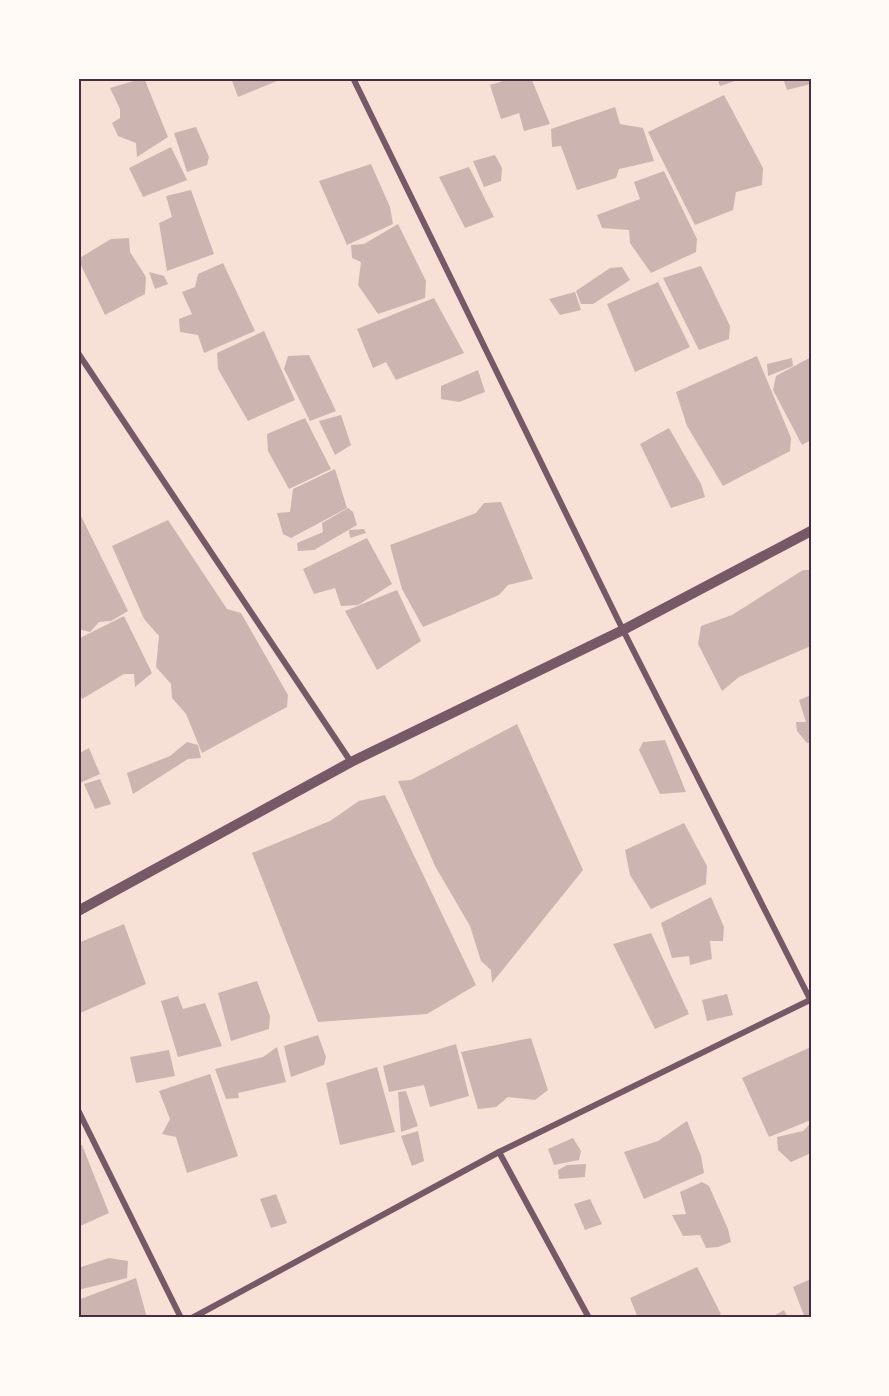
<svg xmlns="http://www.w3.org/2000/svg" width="889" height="1396" font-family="Manrope,sans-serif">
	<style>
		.building { fill: #ccb4b1 }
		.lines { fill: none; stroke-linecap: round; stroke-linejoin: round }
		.minor { stroke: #755966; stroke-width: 6 }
		.tertiary { stroke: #755966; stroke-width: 10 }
		.neatline { fill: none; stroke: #4a2c40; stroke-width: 2 }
	</style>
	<rect width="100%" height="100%" fill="#f7e1d7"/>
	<g class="building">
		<polygon points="144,78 168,137 137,157 136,143 118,136 112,123 120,118 120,109 110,88"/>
		<polygon points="231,78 284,78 238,97"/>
		<polygon points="512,78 531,78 550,124 524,131 519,113 501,119 490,85"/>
		<polygon points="717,78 744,78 720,86"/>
		<polygon points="783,78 811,78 811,84 787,90"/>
		<polygon points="724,95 763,168 762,185 736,192 733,210 695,225 648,132"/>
		<polygon points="615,107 620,124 643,128 654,161 619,169 616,178 577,190 561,146 552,147 551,129"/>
		<polygon points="196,127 209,157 207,165 187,172 174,133"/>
		<polygon points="171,147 187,180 143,197 129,168"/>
		<polygon points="495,155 502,168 501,181 484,187 473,161"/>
		<polygon points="371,164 390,207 393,224 347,245 319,181"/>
		<polygon points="469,167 494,217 465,228 439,177"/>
		<polygon points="664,171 697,239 696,252 651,273 630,243 629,230 602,228 597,215 640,199 634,182"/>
		<polygon points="191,190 214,254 167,271 159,223 172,217 166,196"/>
		<polygon points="398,224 426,281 425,298 378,314 358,285 361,262 352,258 351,245 364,244"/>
		<polygon points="129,238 130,252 146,277 145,294 105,315 78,259 111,239"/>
		<polygon points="223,263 255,331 204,353 198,335 180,332 179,319 192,314 182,292 195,287 198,274"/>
		<polygon points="701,266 730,326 729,339 699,350 663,278"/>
		<polygon points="622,267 630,280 593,304 581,304 576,291 610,268"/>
		<polygon points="149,272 164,276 168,284 155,289"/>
		<polygon points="658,282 690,347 635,372 607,304"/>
		<polygon points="575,292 581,310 560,315 549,299"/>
		<polygon points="434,298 464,353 396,380 386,362 373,368 357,329"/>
		<polygon points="264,331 295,400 248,421 218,369 217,353"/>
		<polygon points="309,355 336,411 310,421 284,369 288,356"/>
		<polygon points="757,356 791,438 790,451 723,486 687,426 676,392"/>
		<polygon points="811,357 811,440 802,445 773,390 776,376"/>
		<polygon points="792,358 793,366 768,376 767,364"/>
		<polygon points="478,370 485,392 459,402 441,399 441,386"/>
		<polygon points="341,415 351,445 335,455 319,421"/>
		<polygon points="305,418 331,469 289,489 268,451 267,434"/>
		<polygon points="669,428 701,484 705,497 671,508 640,444"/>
		<polygon points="335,469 347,508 291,538 283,534 277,513 290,512 293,489"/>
		<polygon points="501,502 533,579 508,585 499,595 423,627 402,589 390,545 476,513 484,503"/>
		<polygon points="348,508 353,512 357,525 314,550 298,551 297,543 323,532 322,523"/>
		<polygon points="78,510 128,611 111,621 99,622 90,632 78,629"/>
		<polygon points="168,520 227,609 241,613 288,695 287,707 202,753 186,714 172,698 171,684 156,667 159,636 144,619 112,546"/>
		<polygon points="364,529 366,533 350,538 349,530"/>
		<polygon points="367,538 392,584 358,605 341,606 335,588 314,594 303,569"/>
		<polygon points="803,570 811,570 811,646 739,677 722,691 698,644 701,626 732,615"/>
		<polygon points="397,590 421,641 377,670 345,611"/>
		<polygon points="124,616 152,673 135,687 134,674 124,674 82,699 78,690 78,639"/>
		<polygon points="811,695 811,743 807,743 797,731 796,722 806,722 799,700"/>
		<polygon points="517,724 583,870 492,983 491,970 481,961 470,926 435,866 398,781 411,780"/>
		<polygon points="665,740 686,792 660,794 639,750 643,742"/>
		<polygon points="187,742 198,745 201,758 188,759 133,794 127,773 170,756"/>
		<polygon points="89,748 100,774 80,783 78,754"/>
		<polygon points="100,779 111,804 95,809 84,784"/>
		<polygon points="385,795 476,985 427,1014 318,1022 252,853 330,821 359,801"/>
		<polygon points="684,823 707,866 706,884 651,909 630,875 625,850"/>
		<polygon points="711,897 724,927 723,941 710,941 712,959 690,965 689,956 672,958 661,923"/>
		<polygon points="124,924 146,984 78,1014 78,943"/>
		<polygon points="651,933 689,1014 655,1029 613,944"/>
		<polygon points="257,981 270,1016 269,1029 231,1041 218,993"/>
		<polygon points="727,994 733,1015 707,1021 702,1000"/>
		<polygon points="178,996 183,1009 205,1003 222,1046 178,1057 161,1001"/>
		<polygon points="318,1035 326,1057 324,1065 291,1077 284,1046"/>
		<polygon points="531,1038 548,1090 535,1100 508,1097 496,1107 478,1109 461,1052"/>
		<polygon points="456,1044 469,1096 430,1107 424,1085 389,1092 383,1066"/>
		<polygon points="277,1047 286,1082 238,1093 239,1098 226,1099 215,1069 263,1057"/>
		<polygon points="811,1047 811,1120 769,1137 742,1078"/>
		<polygon points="169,1050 175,1076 136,1083 130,1057"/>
		<polygon points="377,1067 395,1132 340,1145 326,1083"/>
		<polygon points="210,1074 238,1156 187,1173 176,1137 162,1134 170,1119 159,1091"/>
		<polygon points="406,1091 418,1126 401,1132 398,1092"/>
		<polygon points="687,1121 701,1156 704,1173 644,1199 624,1152 658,1141"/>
		<polygon points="811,1123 811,1153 791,1162 778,1150 777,1137 803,1131"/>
		<polygon points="418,1131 424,1161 412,1166 401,1136"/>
		<polygon points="573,1138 581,1151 579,1160 554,1165 548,1149"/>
		<polygon points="82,1145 109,1213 78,1227 78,1146"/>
		<polygon points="586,1164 585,1177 559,1179 558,1170 567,1165"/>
		<polygon points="702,1182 709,1186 728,1229 731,1242 718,1247 706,1248 700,1235 683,1236 672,1215 686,1214 680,1192"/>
		<polygon points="276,1194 287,1223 271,1228 260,1199"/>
		<polygon points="590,1199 602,1224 585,1230 574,1204"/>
		<polygon points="109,1258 128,1261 127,1278 78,1290 78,1268"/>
		<polygon points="697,1267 721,1314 714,1318 638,1318 630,1298"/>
		<polygon points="136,1278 147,1318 81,1318 78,1300"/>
		<polygon points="811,1279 811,1318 805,1318 793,1287"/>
		<polygon points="784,1310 788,1318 770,1318"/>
	</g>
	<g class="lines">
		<g class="minor">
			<polyline points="353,78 623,630 811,1001"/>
			<polyline points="78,353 351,762"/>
			<polyline points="78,1110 181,1318"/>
			<polyline points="499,1152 589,1318"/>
			<polyline points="192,1318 499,1152 810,1000"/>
		</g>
		<polyline class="tertiary" points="78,911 351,762 623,630 811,531"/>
	</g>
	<rect width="889" height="1396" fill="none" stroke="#fffaf5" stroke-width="159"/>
	<rect x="80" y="80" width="730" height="1236" class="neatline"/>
</svg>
